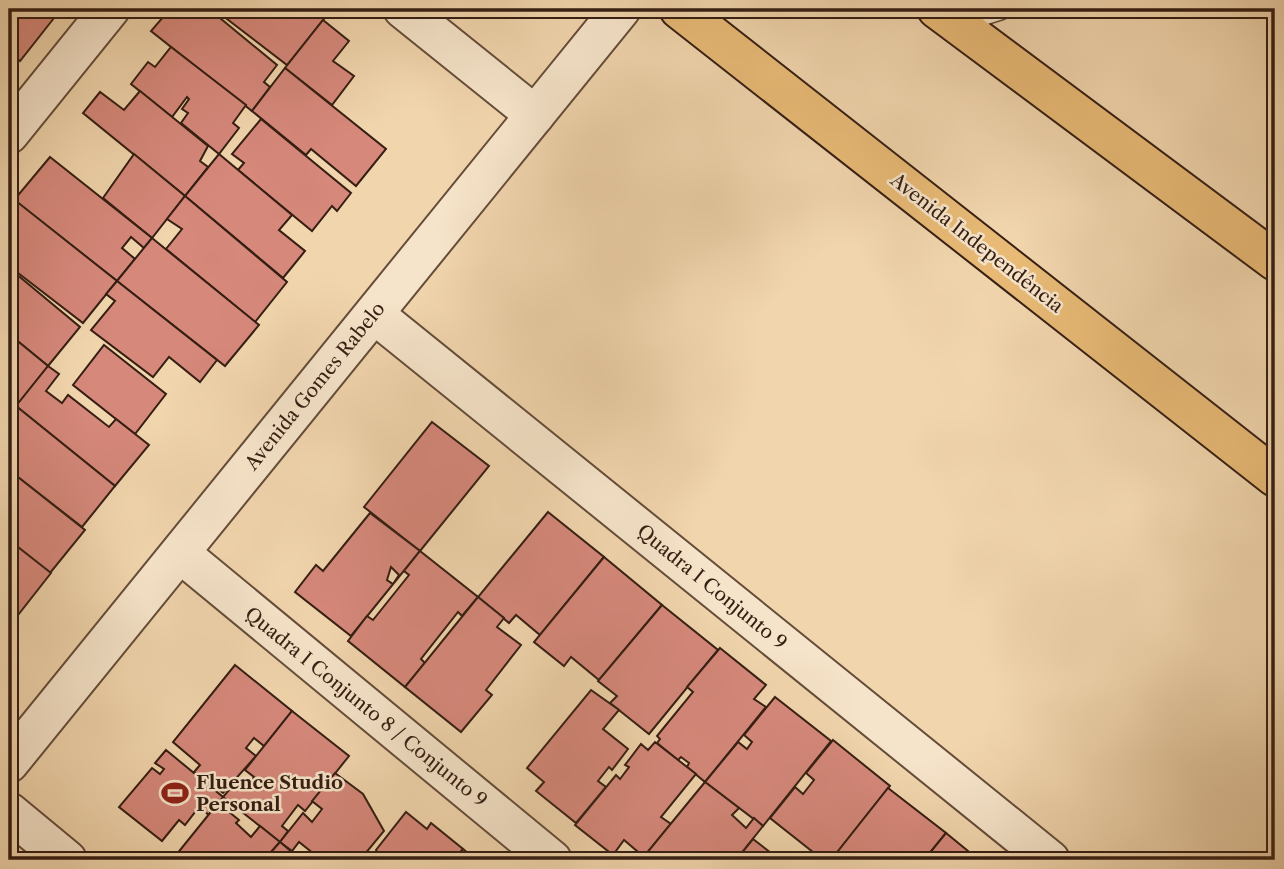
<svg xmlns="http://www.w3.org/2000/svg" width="1284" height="869" font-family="'Libre Caslon Text',serif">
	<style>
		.building { fill: #d6887b; stroke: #351e12; stroke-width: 2; fill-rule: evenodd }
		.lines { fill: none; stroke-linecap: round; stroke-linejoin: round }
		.service-casing { stroke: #644c39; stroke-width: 24 }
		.minor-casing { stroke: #644c39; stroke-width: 42 }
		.primary-casing { stroke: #351e12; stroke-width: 42 }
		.service { stroke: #f6e4ca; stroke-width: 21 }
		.minor { stroke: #f6e4ca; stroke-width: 38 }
		.primary { stroke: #e8ba76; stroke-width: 38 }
		.labels { text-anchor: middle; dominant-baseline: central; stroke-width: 5; stroke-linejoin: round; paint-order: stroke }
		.street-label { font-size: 19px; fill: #351e12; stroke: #f6e4ca }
		.poi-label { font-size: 19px; font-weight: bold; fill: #351e12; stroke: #f6e4ca; text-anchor: start }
	</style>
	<rect width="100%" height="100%" fill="#f1d5ad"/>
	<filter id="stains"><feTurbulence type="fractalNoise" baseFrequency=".00286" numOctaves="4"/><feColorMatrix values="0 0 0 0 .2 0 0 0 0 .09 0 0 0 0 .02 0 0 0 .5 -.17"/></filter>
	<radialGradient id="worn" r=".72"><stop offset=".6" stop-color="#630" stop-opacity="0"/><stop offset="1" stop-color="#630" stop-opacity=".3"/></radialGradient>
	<g class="building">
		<polygon points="9,9 42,9 54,18 20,61 9,52"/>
		<polygon points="170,9 209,9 277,65 264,82 270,87 252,111 151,31"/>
		<polygon points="214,9 319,9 327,15 287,65"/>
		<polygon points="323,20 349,41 333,61 354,76 332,105 285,68"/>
		<polygon points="171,47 246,105 233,123 239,128 219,154 181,123 188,113 182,109 189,99 187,97 172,117 131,84 148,62 155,67"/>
		<polygon points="285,68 386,149 356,186 311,149 306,155 252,111"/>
		<polygon points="140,91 208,146 200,161 208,167 185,196 83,113 100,92 124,110"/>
		<polygon points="261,119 351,193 337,211 332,206 312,231 238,170 244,163 232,154"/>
		<polygon points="134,154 185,196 152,238 103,198"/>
		<polygon points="219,154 292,215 279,230 305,251 283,278 185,196"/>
		<polygon points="50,157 152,238 144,248 131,237 122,248 135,259 117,281 14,200"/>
		<polygon points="185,196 287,282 255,322 166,249 182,229 167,219"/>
		<polygon points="16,201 117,281 83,323 9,266 9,210"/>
		<polygon points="152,238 259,325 225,366 117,281"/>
		<polygon points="9,268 80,327 48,366 9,334"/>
		<polygon points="117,281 217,360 200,382 169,357 153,377 91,330 115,301 106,294"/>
		<polygon points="9,334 48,366 16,406 9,401"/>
		<polygon points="104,345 166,394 135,434 73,385"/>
		<polygon points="48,366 59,374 46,391 62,403 68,395 109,427 116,419 149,445 115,486 16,406"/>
		<polygon points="9,401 16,406 9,415"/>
		<polygon points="16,406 115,486 82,527 9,470 9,415"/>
		<polygon points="432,422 489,466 420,551 364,507"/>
		<polygon points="9,470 85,530 50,573 9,540"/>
		<polygon points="548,512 604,557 540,635 516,615 509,623 478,597"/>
		<path d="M370,513l50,38 -69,85 -56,-44 21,-27 7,6zM391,567l8,8 -6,9 -6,-4z"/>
		<polygon points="9,540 51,573 18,615 9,607"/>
		<polygon points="420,551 478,597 462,616 458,612 421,659 425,663 405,687 348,641 367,616 373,620 409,575 404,571"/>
		<polygon points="604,557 662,605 599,680 571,657 564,666 534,642"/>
		<polygon points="478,597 504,618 497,627 521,645 486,690 492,695 461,732 405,687"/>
		<polygon points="662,605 718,650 649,734 610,703 617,696 598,681"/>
		<polygon points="9,607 15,613 9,621"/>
		<polygon points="720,648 766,685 754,699 766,707 705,782 687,767 689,763 681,757 678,760 657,743 660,739 657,736 693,692 687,687"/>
		<polygon points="235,665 292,711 264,746 254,738 246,748 256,756 223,793 194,772 200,765 173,742"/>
		<polygon points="591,690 619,710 603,729 628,749 612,770 609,767 598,781 606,787 576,823 536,791 544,782 527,768"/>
		<polygon points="775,697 831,741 763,826 705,782 738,742 747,749 752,742 744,735"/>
		<polygon points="292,711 349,756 305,811 298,805 282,826 288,831 280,842 223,797 238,779 247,786 254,777 245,770"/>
		<polygon points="833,740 890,786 831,860 823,860 770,818 795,787 803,794 814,780 806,773"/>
		<polygon points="655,742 696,774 661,817 671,824 644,857 624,840 613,855 575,825 616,775 620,779 629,767 625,765 641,744 648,750"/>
		<polygon points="166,750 223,797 209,815 199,807 185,825 179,820 162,841 119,807 152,768 160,774 164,769 155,763"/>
		<polygon points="335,773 363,794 384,831 360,860 317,860 319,858 299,842 292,851 280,842 303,813 312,822 322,809 312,801"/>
		<polygon points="705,782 739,808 732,815 746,828 754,818 763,826 736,860 641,860"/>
		<polygon points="888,788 946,833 924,860 831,860"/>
		<polygon points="218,803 239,820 236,823 251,837 260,826 280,842 264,860 172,860"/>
		<polygon points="406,812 427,829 431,823 463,849 454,860 373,860 378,853 376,850"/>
		<polygon points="946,833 979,860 924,860"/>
		<polygon points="753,839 780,860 736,860"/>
		<polygon points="280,842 300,859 299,860 264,860"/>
		<polygon points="463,849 477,860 454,860"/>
	</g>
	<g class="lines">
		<defs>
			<polyline id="service" points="956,23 1000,9"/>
			<g id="minor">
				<polyline points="403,9 535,115"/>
				<polyline points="9,134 110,9"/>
				<polyline points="374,314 1050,860"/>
				<polyline points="180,553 552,860"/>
				<polyline points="9,763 621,9"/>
				<polyline points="9,812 67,860"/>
			</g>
			<g id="primary">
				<polyline points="679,9 1275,477"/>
				<polyline points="937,9 1275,261"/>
			</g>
		</defs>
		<use href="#service" class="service-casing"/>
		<use href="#minor" class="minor-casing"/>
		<use href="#primary" class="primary-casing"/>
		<use href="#service" class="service"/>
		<use href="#minor" class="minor"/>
		<use href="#primary" class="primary"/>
	</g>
	<defs>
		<symbol id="stadium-bare" viewBox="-9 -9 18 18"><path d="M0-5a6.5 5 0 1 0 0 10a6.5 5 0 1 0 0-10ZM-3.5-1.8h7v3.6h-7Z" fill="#8f2418" stroke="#f6e4ca" stroke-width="2.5" paint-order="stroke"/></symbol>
	</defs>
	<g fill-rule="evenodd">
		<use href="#stadium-bare" x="156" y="774" width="38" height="38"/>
	</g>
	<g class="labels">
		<g class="street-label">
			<text transform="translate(977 243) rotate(38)">Avenida Independência</text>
			<text transform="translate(315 386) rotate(-51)">Avenida Gomes Rabelo</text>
			<text transform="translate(712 587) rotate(39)">Quadra I Conjunto 9</text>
			<text transform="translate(366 707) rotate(39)">Quadra I Conjunto 8 / Conjunto 9</text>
		</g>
		<g class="poi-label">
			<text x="196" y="782">Fluence Studio<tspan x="196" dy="22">Personal</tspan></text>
		</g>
	</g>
	<rect width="1284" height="869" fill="none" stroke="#f1d5ad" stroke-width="35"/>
	<rect x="10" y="10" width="1263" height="848" fill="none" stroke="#351e12" stroke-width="3.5"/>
	<rect x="18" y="18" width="1249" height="834" fill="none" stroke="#351e12" stroke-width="2"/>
	<rect width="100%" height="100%" filter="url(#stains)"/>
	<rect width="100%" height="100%" fill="url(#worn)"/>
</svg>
